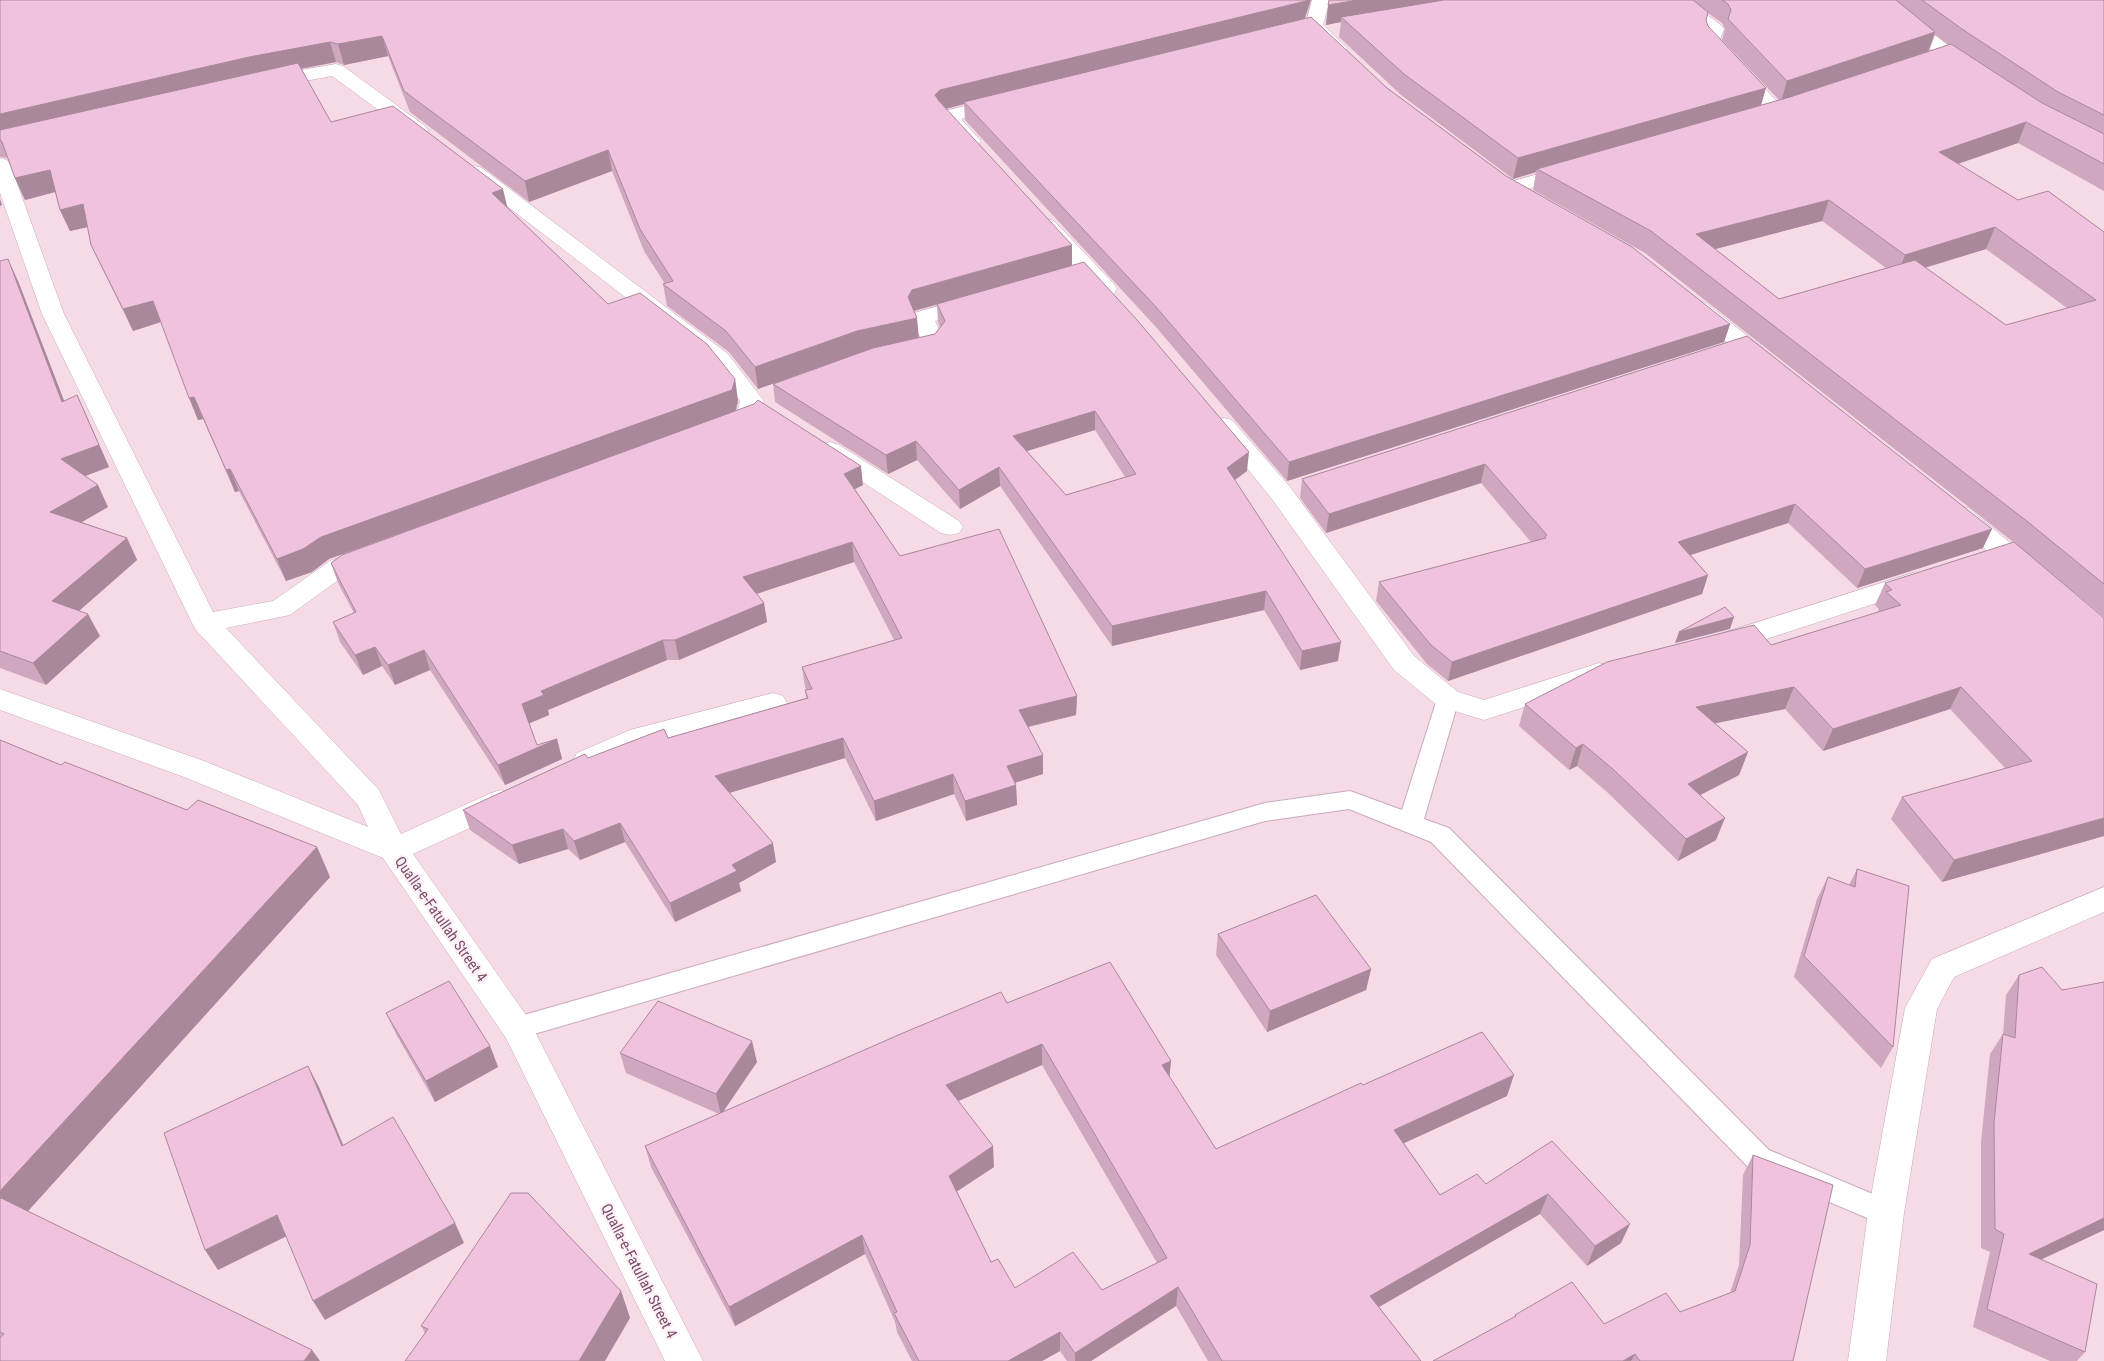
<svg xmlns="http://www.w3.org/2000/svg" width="2104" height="1361" font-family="'Roboto Condensed',sans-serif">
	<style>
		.residential { fill: #f6dbe7 }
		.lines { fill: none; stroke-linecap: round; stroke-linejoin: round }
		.service-casing { stroke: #c9a9bc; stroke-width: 2 }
		.minor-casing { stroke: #c9a9bc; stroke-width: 1 }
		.tertiary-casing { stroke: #c9a9bc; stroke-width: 1 }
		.service { fill: #fff; fill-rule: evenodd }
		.minor { fill: #fff; fill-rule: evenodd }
		.tertiary { fill: #fff; fill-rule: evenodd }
		.wall { fill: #cfa7bf; fill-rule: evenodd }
		.shaded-wall { fill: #a9889b }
		.building { fill: #f1c2de; stroke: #a9889b; fill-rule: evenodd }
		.labels { text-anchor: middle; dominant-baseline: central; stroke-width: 4.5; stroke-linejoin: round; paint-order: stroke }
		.street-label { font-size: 15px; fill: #764d68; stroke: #fef0f6 }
	</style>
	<rect width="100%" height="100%" fill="#fce9f1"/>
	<rect class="residential" x="0" y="0" width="2104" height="1361"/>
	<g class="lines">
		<defs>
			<polygon id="service" points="1448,691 1456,693 1459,699 1424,819 1449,828 1769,1150 1896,1204 1900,1213 1896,1222 1886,1226 1749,1168 1431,842 1349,809 1265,821 517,1039 508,1036 504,1028 508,1020 517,1017 1265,803 1350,791 1402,810 1437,699 1440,693"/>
			<g id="minor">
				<path d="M1312,0h18l-7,25 24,23 -2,4c-15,4 -32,-14 -40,-26z"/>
				<polygon points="1665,0 1686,0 1721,25 1724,29 1720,40 1783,108 1786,112 1783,116 1776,118 1769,116 1704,45 1702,41 1705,31"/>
				<polygon points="1867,0 1887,0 1976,65 1978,69 1976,73 1969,75 1962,73"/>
				<polygon points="336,64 343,66 425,126 428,130 425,134 418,136 411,134 332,76 267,88 260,86 257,82 260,78 267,76"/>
				<path d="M1000,97l7,2 3,4 -3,4 -46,12 20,22 -3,4c-17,4 -31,-16 -40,-29l3,-4z"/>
				<polygon points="0,158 7,160 10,164 64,314 213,612 273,601 330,561 368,547 377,550 381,556 377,562 348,573 290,615 226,628 379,790 401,834 491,793 501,790 511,793 516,801 511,809 413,854 528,1018 703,1361 665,1361 506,1038 383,858 184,777 0,710 0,689 204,761 368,827 358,805 196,630 192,623 42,314 0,193"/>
				<polygon points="1570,165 1577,167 1580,171 1577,175 1510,194 1503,192 1500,188 1503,184"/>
				<path d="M475,166l7,2 246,186 36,47c-2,6 -2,14 -6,19 -7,8 -32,13 -41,10l-4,-5 4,-5 20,-7 3,-12 -28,-37 -244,-188 -3,-4 3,-4z"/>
				<polygon points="1047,219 1054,221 1114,284 1117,289 1114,294 1106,296 1098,294 1040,229 1036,225 1040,221"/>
				<polygon points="974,296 982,298 985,303 982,308 935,321 944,340 936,351 906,358 898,356 895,351 898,346 921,339 911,318 914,313"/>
				<polygon points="1698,301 1706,303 1774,357 1777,362 1774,367 1766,369 1758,367 1690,313 1687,308 1690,303"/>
				<polygon points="1224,418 1232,420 1290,487 1414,656 1458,692 1484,700 1599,663 1609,666 1613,673 1609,680 1484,720 1438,706 1394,670 1272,499 1216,430 1212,425 1216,420"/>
				<polygon points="830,442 839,445 959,521 963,527 959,533 950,535 941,533 821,455 818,450 821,445"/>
				<polygon points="1959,506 1968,508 2037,565 2041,571 2037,577 2028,580 2019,577 1950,520 1946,514 1950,508"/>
				<polygon points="1916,572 1925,575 1929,581 1925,587 1724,653 1714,650 1711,643 1714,636"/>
				<polygon points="773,693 783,696 787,703 783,710 648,746 587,772 577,769 573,761 577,753 630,730"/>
			</g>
			<polygon id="tertiary" points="2104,887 2104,912 1954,977 1937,1009 1904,1213 1886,1361 1848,1361 1868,1213 1905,1008 1932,959"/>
		</defs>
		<use href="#service" class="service-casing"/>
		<use href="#minor" class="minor-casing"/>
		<use href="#tertiary" class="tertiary-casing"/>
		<use href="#service" class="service"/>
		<use href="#minor" class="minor"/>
		<use href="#tertiary" class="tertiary"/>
	</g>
	<g class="wall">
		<path d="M0,0l1305,18 82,70 119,88 224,148 -6,18 -437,139 -132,-155 -190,-206 -1,-16 -18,5 126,136v20l175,206 -12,9 103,181 -38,9 -36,-60 -152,36 -112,-160 -40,23 -43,-49 -29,14 -113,-72 -2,-18 72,-26 -87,31 -29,-37 -62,-46 -4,-22h2l-21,-33 -32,-80 -83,31 -119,-90 -22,-56 -44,9 -8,-3 -35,7 30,53 176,86 101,96 127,75 3,22 -2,10 127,74 -8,4 45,67 177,140 -1,19 -48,12 15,47 -28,9 1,2 1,20 -51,16 -12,-27 -78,27 -31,-63 -116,35 47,69 -37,21 2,8 -66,31 -50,-80 -45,18 -12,-11 -49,15 -49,-34 -7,-20 125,-52 80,-20 138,-40 -1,-8h1l-1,-3 -3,-20 92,-27 -40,-78 -98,32 8,9 3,19 -88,38h-12l-119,50 1,5 -20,8 8,22 20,-6 5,20 -57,26 -75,-115 -35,15 -13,-19 -19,9 -23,-33 -7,-20 21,-9 -16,-30 -7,-20 115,-46 -117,42 -17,13 -26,9 -47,-90 -4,1 -32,-73 -5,1 -37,-98 -28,9 -32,-65 -10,-21 -3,-18 -18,4 -10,-21 -5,-18 -30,8 -10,-22 -7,-19v-1l-8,-1zM937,305l1,17 2,5 -5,7 -16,4 -5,-27zM1095,430l30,47 -59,18 -39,-44z"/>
		<path d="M1329,0h775v191l-86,-48 -60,21 60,36 86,32v385l-87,-72 -372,-292 -112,-63 3,-18 -23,7 -112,-84 -62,-58 2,-15 -15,3zM1708,13l14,10 3,6 -3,11 57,60 -18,5 -53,-79 -2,-5zM1935,35l13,10 -19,6zM1822,221l64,47 -107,31 -64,-50zM1986,249l81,59 -61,17 -81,-57z"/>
		<polygon points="0,261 18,281 64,401 87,417 109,467 85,476 108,507 82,522 127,538 137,560 79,611 100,636 46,685 0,668"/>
		<polygon points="1747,336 1983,548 1857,588 1788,523 1691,555 1708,575 1702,594 1448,681 1427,664 1376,601 1379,582 1531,542 1481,483 1326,533 1300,498 1302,479"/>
		<polygon points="1885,583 2104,618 2104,836 1942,882 1891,819 1902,797 2006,769 1950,709 1823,751 1785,709 1715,723 1748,752 1739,775 1700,795 1716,840 1678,861 1607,792 1577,766 1569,770 1519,726 1525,704 1771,645 1877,613 1879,609 1875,605"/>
		<polygon points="0,740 61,765 187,810 317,847 330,877 28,1211 0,1361"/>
		<polygon points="1857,869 1893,1047 1881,1068 1794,977 1817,899 1828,877 1849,885"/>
		<polygon points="1218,934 1371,969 1366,990 1267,1032 1216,955"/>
		<polygon points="2019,975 2104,1230 2041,1260 2085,1352 2077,1361 2050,1361 1973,1327 1990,1252 1981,1248 1981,1142 1990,1054 2003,1034 2003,1035 2006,995"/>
		<path d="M1007,1003l164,58 -2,16 47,72 147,-64 144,11 -103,47 36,52 46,-11 66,-43 69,102 -34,23 -47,-52 -161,93 42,54h-213l-32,-55 -85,55h-24l-7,-10 -18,10h-130l-15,-29 -2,-10 -30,-68 -130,72 -84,-159 -6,-21 74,-32 -93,-41 -6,-20 137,9 -35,50zM1042,1065l115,198 -55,27 -87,-2 -24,-26 -34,-71 37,-24 -36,-66z"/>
		<polygon points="386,1013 490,1046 498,1067 435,1102 396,1034"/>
		<polygon points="1753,1155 1793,1361 1433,1361 1514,1318 1515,1315 1604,1324 1680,1312 1730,1293 1739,1265 1743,1175"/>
		<polygon points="621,1291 630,1318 425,1333 421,1326"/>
	</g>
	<g class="shaded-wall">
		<polygon points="1307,0 1311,0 1304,21 964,102 964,104 941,110 935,95 940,90"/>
		<polygon points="1358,0 1474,0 1341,17 1341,22 1326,25 1328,5"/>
		<polygon points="1935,32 1928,52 1781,102 1787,81"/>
		<polygon points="382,36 388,56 344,65 338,44"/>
		<polygon points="330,42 336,62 256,77 0,137 0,114 249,57"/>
		<polygon points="1766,88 1760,109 1537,169 1536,172 1513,179 1518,158"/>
		<polygon points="2026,122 2018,143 1931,173 1939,152"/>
		<polygon points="608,150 612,171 529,202 525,181"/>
		<polygon points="50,170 59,191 25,200 15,178"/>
		<polygon points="503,189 508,210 492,193"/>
		<polygon points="0,199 2,205 0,206"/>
		<polygon points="1829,200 1822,221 1689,256 1696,234"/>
		<polygon points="83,204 92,226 70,231 60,210"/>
		<polygon points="1995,227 1986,249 1897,276 1905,255"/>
		<polygon points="1072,245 1072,266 913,311 908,297 912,290"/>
		<polygon points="8,259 18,281 73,424 62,402"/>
		<polygon points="153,301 161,322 133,331 123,309"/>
		<polygon points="917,318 919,339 859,353 758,389 755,367 857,331"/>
		<polygon points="1730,324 1724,342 1287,481 1289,462"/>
		<polygon points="735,379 738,401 735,412 329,559 312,572 286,581 277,559 321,537"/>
		<polygon points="77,395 109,467 72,481 61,459"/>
		<polygon points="194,397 203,419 198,420 189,398"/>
		<polygon points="1095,411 1095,430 1014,455 1013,436"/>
		<polygon points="916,441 917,460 888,474 886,455"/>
		<polygon points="1249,452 1247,471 1225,487 1227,468"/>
		<polygon points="1485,464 1481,483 1326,533 1329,514"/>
		<polygon points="861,466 863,485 847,493 844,474"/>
		<polygon points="999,467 1000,486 960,509 959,490"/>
		<polygon points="230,469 239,491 235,492 226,470"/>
		<polygon points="98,485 108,507 61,534 50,512"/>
		<polygon points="1795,504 1788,523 1672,561 1678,542"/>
		<polygon points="1992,529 1983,548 1857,588 1865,569"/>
		<polygon points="127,538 137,560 64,624 52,601"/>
		<polygon points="852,542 854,562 747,597 743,577"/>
		<polygon points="1708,575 1702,594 1448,681 1452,662"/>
		<polygon points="1266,591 1264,610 1112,646 1112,626"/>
		<polygon points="764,603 767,622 679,660 675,640"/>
		<polygon points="88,614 100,636 46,685 33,663"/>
		<polygon points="1734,617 1730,629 1675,643 1679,632"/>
		<polygon points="663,640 667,660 548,710 549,715 528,724 522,704 541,691"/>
		<polygon points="1341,642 1338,661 1300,670 1302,651"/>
		<polygon points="375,647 382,666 363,675 355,655"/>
		<polygon points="424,650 430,670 395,685 388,665"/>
		<polygon points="1794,687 1785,709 1688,729 1696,707"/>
		<polygon points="1961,687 1950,709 1823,751 1833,729"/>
		<polygon points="1077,696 1076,715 1019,729 1019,710"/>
		<polygon points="843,738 845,758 719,796 715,776"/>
		<polygon points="557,739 562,759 505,785 498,765"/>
		<polygon points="1583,744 1577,766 1569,770 1576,748"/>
		<polygon points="1748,752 1739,775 1679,806 1688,784"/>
		<polygon points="1043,755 1043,774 1007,785 1007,766"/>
		<polygon points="953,774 954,794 876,821 874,801"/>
		<polygon points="1016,785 1017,805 966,821 965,801"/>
		<polygon points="1725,818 1716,840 1678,861 1686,839"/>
		<polygon points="2104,818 2104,836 1942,882 1954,860"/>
		<polygon points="620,823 625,842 580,860 574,841"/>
		<polygon points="563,829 568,849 519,864 512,845"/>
		<polygon points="773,843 776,862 739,883 741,891 675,922 670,903 732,865"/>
		<polygon points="317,847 330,877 10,1231 0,1219 0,1191"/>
		<polygon points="1371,969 1366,990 1267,1032 1270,1011"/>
		<polygon points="752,1041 757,1062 721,1115 716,1094"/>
		<polygon points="1042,1044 1042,1065 947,1106 946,1085"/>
		<polygon points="490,1046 498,1067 435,1102 426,1081"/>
		<polygon points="1171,1061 1169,1082 1162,1065"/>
		<polygon points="308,1066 319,1087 352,1166 342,1146"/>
		<polygon points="1514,1075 1507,1096 1389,1150 1394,1130"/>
		<polygon points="993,1146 994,1167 950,1196 949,1176"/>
		<polygon points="1548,1194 1540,1214 1365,1315 1370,1296"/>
		<polygon points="277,1215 289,1235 218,1270 205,1250"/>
		<polygon points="2104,1218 2104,1230 2014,1272 2029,1254"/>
		<polygon points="455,1223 464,1243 325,1320 313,1301"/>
		<polygon points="1630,1224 1621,1243 1587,1266 1595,1246"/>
		<polygon points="862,1235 865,1254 735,1326 729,1307"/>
		<polygon points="1178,1287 1176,1306 1091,1361 1075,1361 1075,1353"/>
		<polygon points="621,1291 630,1318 605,1361 579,1361"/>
		<polygon points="1060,1332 1060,1351 1042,1361 1008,1361"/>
		<polygon points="312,1350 320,1361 304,1361"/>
		<polygon points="1635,1354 1631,1361 1623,1361"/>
	</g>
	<g class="building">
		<polygon points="0,0 1307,0 1306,1 940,90 935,95 939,101 1072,245 912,290 908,297 917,318 857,331 755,367 726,331 663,284 673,281 640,229 608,150 525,181 404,91 382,36 338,44 330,42 249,57 0,114"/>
		<polygon points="1329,0 1358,0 1328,5"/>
		<polygon points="1444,0 1693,0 1708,12 1706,20 1708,26 1766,88 1518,158 1404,74 1341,17"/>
		<polygon points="1722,0 1896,0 1935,32 1787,81 1728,19 1731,10 1728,4"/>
		<polygon points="1922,0 2104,0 2104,115 2058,92 1962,29"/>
		<polygon points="1311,17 1387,88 1506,176 1632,247 1730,324 1289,462 1156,307 964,102"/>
		<path d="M1951,44l91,59 62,31v30l-78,-42 -87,30 79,48 30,-9 56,41v352l-76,-62 -377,-291 -114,-62 253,-72zM1829,200l76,55 90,-28 101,73 -90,25 -91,-65 -136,39 -83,-65z"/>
		<polygon points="298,63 331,122 393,106 503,189 492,193 608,304 640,293 707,344 735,379 732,390 321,537 303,549 277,559 230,469 226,470 194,397 189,398 153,301 123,309 91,245 83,204 60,210 50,170 15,178 2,142 0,139 0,130"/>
		<polygon points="8,259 62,402 77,395 99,445 61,459 98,485 50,512 127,538 52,601 88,614 33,663 0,651 0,261"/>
		<path d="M1084,262l53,58 112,132 -22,16 114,174 -39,9 -36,-60 -154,35 -113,-159 -40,23 -43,-49 -30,14 -113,-71 100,-36 62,-14 10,-13 -8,-17zM1095,411l41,63 -70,21 -53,-59z"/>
		<polygon points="1747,336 1992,529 1865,569 1795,504 1678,542 1708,575 1452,662 1431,645 1379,582 1546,538 1545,536 1547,535 1485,464 1329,514 1302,479"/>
		<polygon points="758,400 861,466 844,474 900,556 999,529 1077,696 1019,710 1043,755 1007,766 1016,785 965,801 953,774 874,801 843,738 715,776 773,843 732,865 737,871 670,903 620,823 574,841 563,829 512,845 463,810 585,754 588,758 664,729 668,738 808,698 805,690 812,689 802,667 902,638 852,542 743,577 764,603 675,640 663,640 541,691 544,695 522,704 537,745 557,739 498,765 424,650 388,665 375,647 355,655 333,622 356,612 331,563 342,555 754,404"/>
		<polygon points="2014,542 2104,618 2104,818 1954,860 1902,797 2032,761 1961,687 1833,729 1794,687 1696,707 1748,752 1688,784 1725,818 1686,839 1614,770 1583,744 1576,748 1525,704 1607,662 1754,625 1771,645 1901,605 1886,592 1892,590 1885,583"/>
		<polygon points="1725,607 1734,617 1679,632"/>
		<polygon points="0,740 61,765 65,762 187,810 198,800 317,847 0,1191"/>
		<polygon points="1857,869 1909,886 1893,1047 1804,956 1828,877 1855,887"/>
		<polygon points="1316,895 1371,969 1270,1011 1218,934"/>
		<path d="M1110,962l61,99 -9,4 54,84 145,-66 2,2 119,-53 32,43 -120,55 46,65 37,-21 9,10 66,-43 78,83 -35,22 -47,-52 -178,102 51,65h-199l-44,-74 -103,66 -15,-21 -52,29h-89l-25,-48 3,-1 -35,-77 -133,72 -84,-161 258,-113 98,-41 6,11zM1042,1044l125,214 -65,32 -29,-38 -58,36 -17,-29 -7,3 -42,-86 44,-30 -47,-61z"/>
		<polygon points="2042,967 2062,990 2104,982 2104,1218 2029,1254 2097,1284 2085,1352 1987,1309 2004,1234 1995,1229 1994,1123 2003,1034 2015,1038 2019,975"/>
		<polygon points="449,981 490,1046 426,1081 386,1013"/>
		<polygon points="658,1001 752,1041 716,1094 620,1053"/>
		<polygon points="308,1066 342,1146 393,1117 455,1223 313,1301 277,1215 205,1250 164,1133"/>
		<polygon points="1753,1155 1833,1185 1793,1361 1640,1361 1635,1354 1623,1361 1433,1361 1516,1316 1515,1315 1572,1282 1604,1324 1666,1293 1680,1312 1735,1291 1750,1245"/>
		<polygon points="511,1193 528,1193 621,1291 579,1361 405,1361 428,1329 421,1326"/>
		<polygon points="1,1198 312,1350 304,1361 0,1361 0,1338 4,1334 0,1332 0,1199"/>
	</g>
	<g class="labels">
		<g class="street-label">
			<text transform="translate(441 919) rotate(55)">Qualla-e-Fatullah Street 4</text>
			<text transform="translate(639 1271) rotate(63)">Qualla-e-Fatullah Street 4</text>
		</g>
	</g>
</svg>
